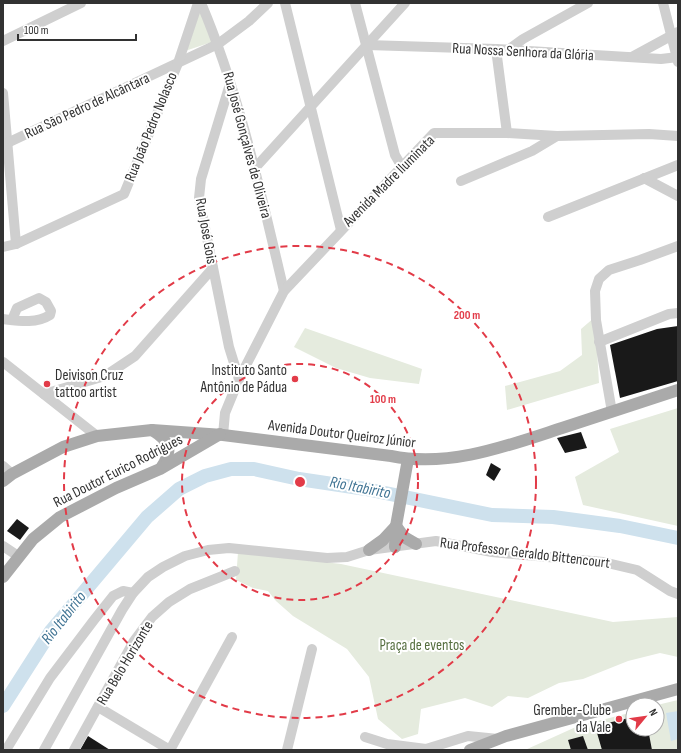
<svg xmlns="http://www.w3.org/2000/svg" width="681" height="753" font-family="'Sofia Sans Condensed',sans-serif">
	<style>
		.green { fill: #e5ebde }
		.water { fill: #cee1ed }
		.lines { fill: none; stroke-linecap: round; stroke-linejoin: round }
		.river { stroke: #cee1ed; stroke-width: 14 }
		.building { fill: #191919 }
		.minor { stroke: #cfcfcf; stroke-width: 10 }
		.major { stroke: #aaa; stroke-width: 12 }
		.ring { fill: none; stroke: #e23b48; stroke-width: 2; stroke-dasharray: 7 5 }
		.poi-dot { fill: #e23b48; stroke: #fff; stroke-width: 1.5 }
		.labels { text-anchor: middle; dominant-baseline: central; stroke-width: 4; stroke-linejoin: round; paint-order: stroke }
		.street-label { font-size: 15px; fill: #323232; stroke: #fff }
		.poi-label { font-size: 15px; fill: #323232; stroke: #fff; text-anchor: end }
		.park-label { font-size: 15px; fill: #556e3f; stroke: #fff }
		.water-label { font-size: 16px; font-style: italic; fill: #407494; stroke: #fff }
		.centre { fill: #e23b48; stroke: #fff; stroke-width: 2 }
		.ring-label { font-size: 12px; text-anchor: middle; font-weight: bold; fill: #e23b48; stroke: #fff; stroke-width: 4; stroke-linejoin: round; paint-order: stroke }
	</style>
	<rect width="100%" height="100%" fill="#fff"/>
	<g class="green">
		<polygon points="200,6 215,41 185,51"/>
		<polygon points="595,317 599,383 507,410 505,386 560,371 582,355 581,329"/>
		<polygon points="305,328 422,369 419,384 370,378 336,368 294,347"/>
		<polygon points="678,408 678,526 583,505 575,477 619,452 610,429"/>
		<polygon points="238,552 341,564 613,622 678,617 678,657 660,653 628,661 583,679 559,683 528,698 508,696 492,707 465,698 421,709 418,734 402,739 378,719 369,677 347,649 293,616 276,601 268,591 253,588 236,580"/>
		<polygon points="678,700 678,750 525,750 578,726 633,712 633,729 657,729 657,705"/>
	</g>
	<polygon class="water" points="678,711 678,739 671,741 666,713"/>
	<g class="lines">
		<polyline class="river" points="3,706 51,631 147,517 179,489 205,476 231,469 254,469 299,479 366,489 492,515 553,517 620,526 678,538"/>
	</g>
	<g class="building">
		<polygon points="678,326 678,381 620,398 610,345 657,329"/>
		<polygon points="581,432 587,448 565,453 557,438"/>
		<polygon points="491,463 501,469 494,481 486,475"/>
		<polygon points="17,519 29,528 20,540 7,531"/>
		<polygon points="633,717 633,729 648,729 652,750 602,750 595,726"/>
		<polygon points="88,736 110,750 80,750"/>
		<polygon points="583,736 588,750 571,750 568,740"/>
	</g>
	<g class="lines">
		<g class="minor">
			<path d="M201,3c39,92 60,191 83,288"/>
			<polyline points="285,3 341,230"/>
			<polyline points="355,3 395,155 402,167"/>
			<polyline points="663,3 678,62"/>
			<polyline points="3,41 81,3"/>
			<polyline points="367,45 496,49 661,59 678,57"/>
			<polyline points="496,49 507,133"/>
			<polyline points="508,50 523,39 588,3"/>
			<polyline points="632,57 678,32"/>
			<polyline points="230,84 201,179 199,198 229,347 239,379"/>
			<polyline points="3,93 16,244"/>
			<polyline points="3,145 218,44 249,21 268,3"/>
			<polyline points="255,168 405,3"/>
			<polyline points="644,178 678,196"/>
			<polyline points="461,181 532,151 557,136"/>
			<polyline points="548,217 678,165"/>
			<polyline points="3,247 16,244 124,194 178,63 198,3"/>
			<path d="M3,319c16,2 33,5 47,-4l1,-4 -5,-9 -7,-4 -22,10 -5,12"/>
			<polyline points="599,342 669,314 678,313"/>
			<polyline points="3,362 97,436"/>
			<polyline points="44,394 105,376 135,356 213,268"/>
			<polyline points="612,412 596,320 595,291 599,279 609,270 640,260 678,246"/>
			<polyline points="223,435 225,413 239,379 284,291 434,133 507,133 557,136 649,134 678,136"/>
			<polyline points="3,466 12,474"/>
			<polyline points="3,546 18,556"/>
			<polyline points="98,707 170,750"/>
			<polyline points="365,737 387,744 426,749 468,736 498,739"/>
			<polyline points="6,750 50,678 94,620 113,596 123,591 133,593"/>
			<polyline points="44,750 122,610 133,593 148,577 163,567 185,556 208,550 229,548 327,558 347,557 369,550 436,541 492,552 603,562 637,570 670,591 678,594"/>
			<polyline points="74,750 134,641 152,617 169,602 190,589 235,571"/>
			<polyline points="170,750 232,637"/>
			<polyline points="287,750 312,649"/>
		</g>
		<g class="major">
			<path d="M152,430c19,12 21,20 9,38"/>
			<path d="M3,481l9,-7 51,-27 34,-11 55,-6 71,5 168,21c58,12 116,-10 171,-28 39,-13 77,-25 116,-38"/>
			<polyline points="395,547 396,526 408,459"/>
			<polyline points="369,550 383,540 396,526 404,537 416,544"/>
			<polyline points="3,577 33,539 60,517 116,488 160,469 220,434"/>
			<polyline points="470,750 506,736 678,689"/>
		</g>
	</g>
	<g class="ring">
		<circle cx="300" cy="482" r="118"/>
		<circle cx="300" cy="482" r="236"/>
	</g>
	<g class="poi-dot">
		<circle cx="295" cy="379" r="4"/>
		<circle cx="47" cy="384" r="4"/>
		<circle cx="619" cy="719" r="4"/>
	</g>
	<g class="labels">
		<g class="street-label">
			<text transform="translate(523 52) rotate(3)">Rua Nossa Senhora da Glória</text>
			<text transform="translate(87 106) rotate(-25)">Rua São Pedro de Alcântara</text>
			<text transform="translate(151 127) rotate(-68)">Rua João Pedro Nolasco</text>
			<text transform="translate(247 145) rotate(75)">Rua José Gonçalves de Oliveira</text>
			<text transform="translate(389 181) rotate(-45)">Avenida Madre Iluminata</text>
			<text transform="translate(206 231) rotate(80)">Rua José Gois</text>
			<text transform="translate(342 434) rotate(7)">Avenida Doutor Queiroz Júnior</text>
			<text transform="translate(118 471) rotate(-27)">Rua Doutor Eurico Rodrigues</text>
			<text transform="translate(525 553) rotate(7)">Rua Professor Geraldo Bittencourt</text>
			<text transform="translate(125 663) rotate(-59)">Rua Belo Horizonte</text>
		</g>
		<g class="poi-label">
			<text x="287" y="370">Instituto Santo<tspan x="287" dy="17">Antônio de Pádua</tspan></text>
			<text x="55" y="375" text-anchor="start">Deivison Cruz<tspan x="55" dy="17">tattoo artist</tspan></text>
			<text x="611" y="710">Grember-Clube<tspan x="611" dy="17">da Vale</tspan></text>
		</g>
		<g class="park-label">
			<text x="422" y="645">Praça de eventos</text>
		</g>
		<g class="water-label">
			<text transform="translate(360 488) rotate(11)">Rio Itabirito</text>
			<text transform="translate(64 618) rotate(-52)">Rio Itabirito</text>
		</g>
	</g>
	<circle cx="300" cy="482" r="6" class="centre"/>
	<g class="ring-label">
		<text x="467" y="319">200 m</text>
		<text x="383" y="403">100 m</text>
	</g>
	<rect width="681" height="753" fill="none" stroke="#323232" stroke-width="8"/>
	<g transform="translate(645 717) rotate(61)"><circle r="19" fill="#ffffff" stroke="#adadad"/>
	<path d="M0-3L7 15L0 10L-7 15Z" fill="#e23b48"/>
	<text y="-6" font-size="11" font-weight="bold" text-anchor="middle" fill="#323232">N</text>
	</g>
	<path d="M18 34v6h118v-6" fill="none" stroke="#323232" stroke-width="2"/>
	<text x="24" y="34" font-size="12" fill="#323232" stroke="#ffffff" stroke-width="3" paint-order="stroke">100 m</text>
</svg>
